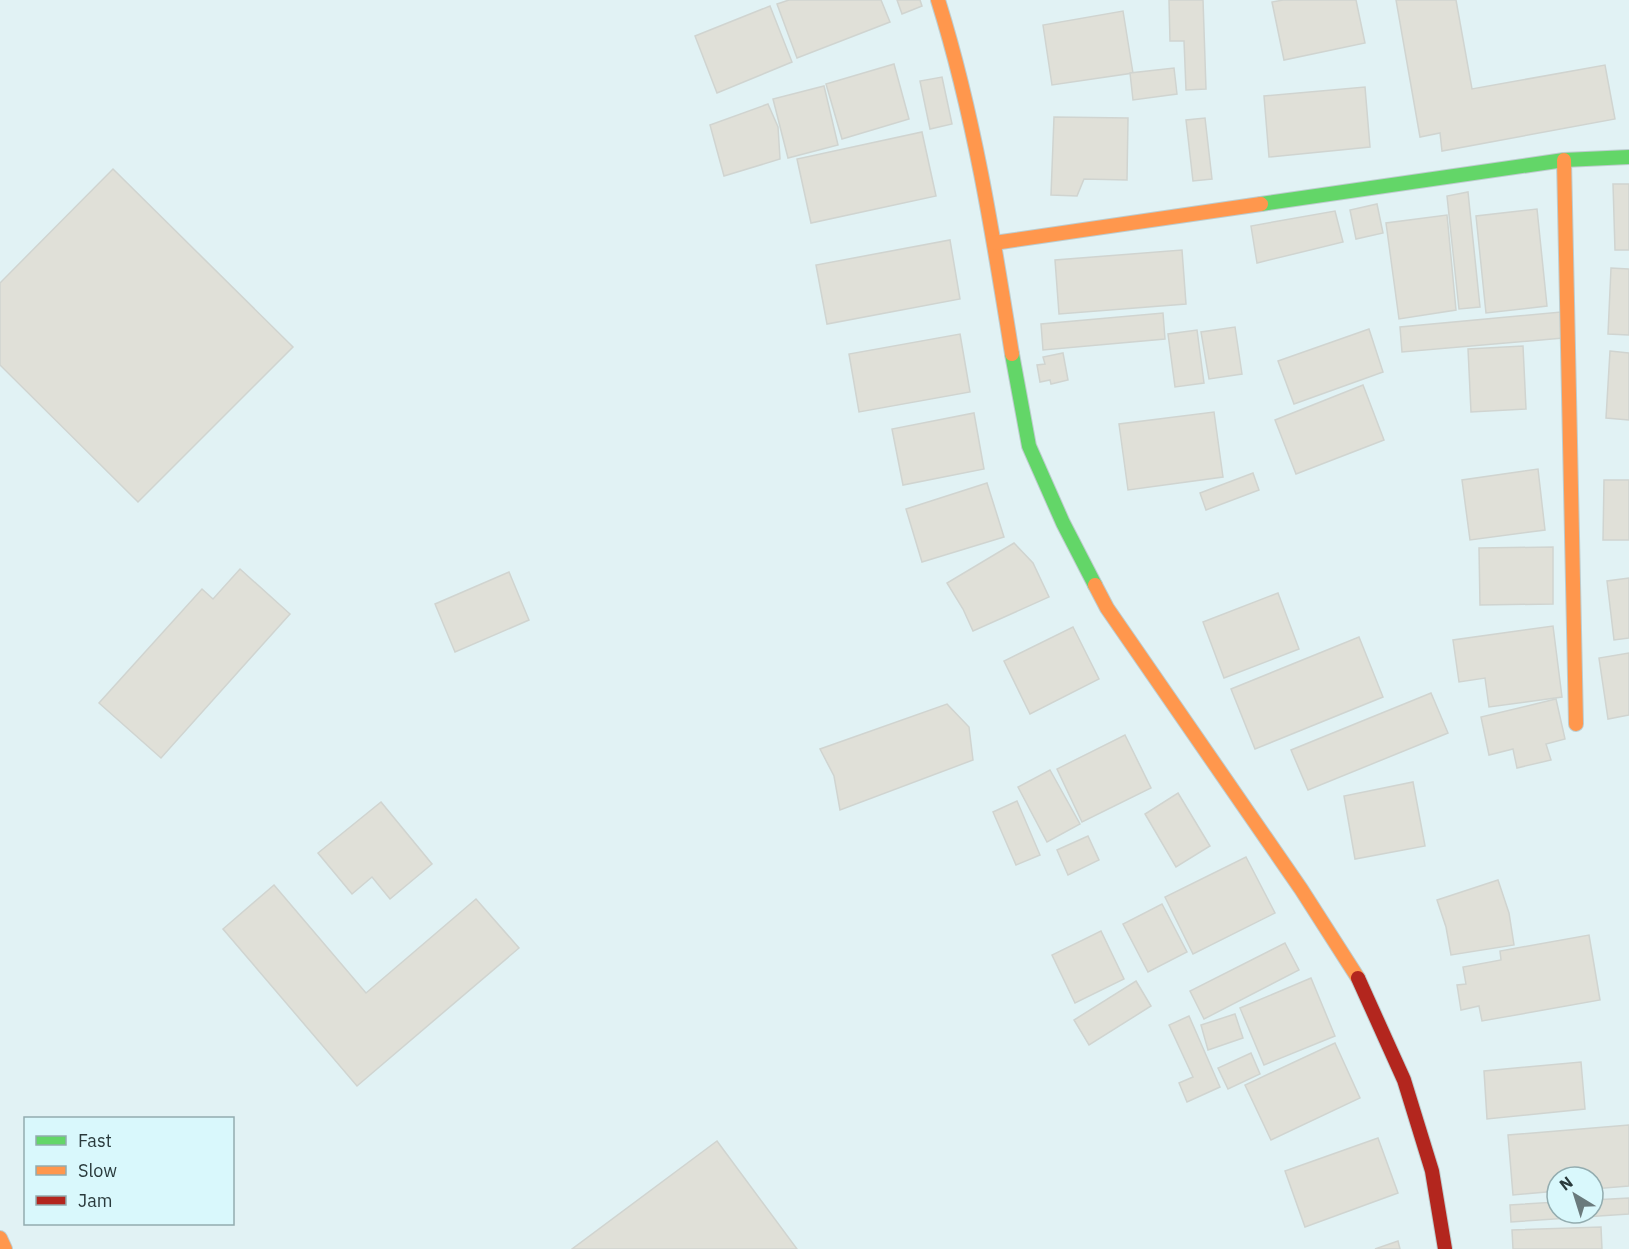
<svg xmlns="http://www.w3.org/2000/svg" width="1629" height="1249" font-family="'IBM Plex Sans',sans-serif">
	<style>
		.building { fill: #e0e0d8; stroke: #d0d4d0; stroke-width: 1.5 }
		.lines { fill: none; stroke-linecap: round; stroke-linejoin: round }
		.fast-casing { stroke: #bdccce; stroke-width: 16 }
		.slow-casing { stroke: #bdccce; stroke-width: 16 }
		.jam-casing { stroke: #bdccce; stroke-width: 16 }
		.fast { stroke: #63d668; stroke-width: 14 }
		.slow { stroke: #ff974d; stroke-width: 14 }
		.jam { stroke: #b3261e; stroke-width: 14 }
	</style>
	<rect width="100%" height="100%" fill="#e1f2f4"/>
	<g class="building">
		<polygon points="789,0 881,0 890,22 797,58 777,4"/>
		<polygon points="897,0 920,0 922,6 902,14"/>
		<polygon points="1169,0 1203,0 1206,89 1186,90 1184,41 1170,41"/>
		<polygon points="1283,0 1356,0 1365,43 1284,60 1272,2"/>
		<polygon points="1396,0 1456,0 1472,89 1605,65 1615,119 1442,151 1440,133 1420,137"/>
		<polygon points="770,6 792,62 717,93 695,36"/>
		<polygon points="1123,11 1133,73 1052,85 1043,25"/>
		<polygon points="894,64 909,119 842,139 826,84"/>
		<polygon points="1174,68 1177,94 1133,100 1130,73"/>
		<polygon points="942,77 952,124 930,129 920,81"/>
		<polygon points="824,86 838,145 788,158 773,99"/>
		<polygon points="1365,87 1370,147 1269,157 1264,96"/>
		<polygon points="768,104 778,127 780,159 724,176 710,125"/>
		<polygon points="1054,117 1128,118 1127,180 1084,179 1077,196 1051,195"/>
		<polygon points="1205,118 1212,179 1193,181 1186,120"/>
		<polygon points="922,132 936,196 811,223 797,159"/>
		<polygon points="113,169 293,347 138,502 0,365 0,283"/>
		<polygon points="1613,184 1629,184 1629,250 1615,250"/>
		<polygon points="1468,192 1480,307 1459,309 1447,196"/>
		<polygon points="1377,204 1383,233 1356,239 1350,210"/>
		<polygon points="1537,209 1547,306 1486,313 1476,216"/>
		<polygon points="1335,211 1343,242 1257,263 1251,226"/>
		<polygon points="1447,215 1456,310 1399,319 1386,223"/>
		<polygon points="950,240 960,299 827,324 816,265"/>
		<polygon points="1182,250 1186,304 1059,314 1055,260"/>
		<polygon points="1611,268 1629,269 1629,335 1608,334"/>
		<polygon points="1561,312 1563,338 1402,352 1400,327"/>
		<polygon points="1163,313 1165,339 1043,350 1041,324"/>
		<polygon points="1235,327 1242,374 1209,379 1201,332"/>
		<polygon points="1369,329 1383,372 1294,404 1278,361"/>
		<polygon points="1197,330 1204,383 1175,387 1168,334"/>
		<polygon points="960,334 970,392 859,412 849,354"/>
		<polygon points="1523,346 1526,409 1471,412 1468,349"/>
		<polygon points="1610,351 1629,353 1629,420 1606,418"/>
		<polygon points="1063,353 1068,380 1051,384 1050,380 1040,382 1037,365 1045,364 1043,357"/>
		<polygon points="1363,385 1384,440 1296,474 1275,420"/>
		<polygon points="1214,412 1223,477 1128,490 1119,424"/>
		<polygon points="974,413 984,469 903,485 892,429"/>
		<polygon points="1538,469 1545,530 1470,540 1462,480"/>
		<polygon points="1253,473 1259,490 1206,510 1200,493"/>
		<polygon points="1604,480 1629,480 1629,540 1603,540"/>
		<polygon points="987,483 1004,537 922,562 906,509"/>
		<polygon points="1014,543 1033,563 1049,597 973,631 963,609 947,583"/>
		<polygon points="1553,547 1553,604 1480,605 1479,548"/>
		<polygon points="240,569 290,614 161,758 99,703 202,589 213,599"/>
		<polygon points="509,572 529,620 455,652 435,604"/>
		<polygon points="1629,578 1629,638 1614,640 1607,581"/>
		<polygon points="1278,593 1299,649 1224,678 1203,622"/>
		<polygon points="1553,626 1562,697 1489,707 1485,678 1459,682 1453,640"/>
		<polygon points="1073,627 1099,679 1030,714 1004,661"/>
		<polygon points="1359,637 1383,697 1255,749 1231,689"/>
		<polygon points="1629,653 1629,715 1608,719 1599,658"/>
		<polygon points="1431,693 1448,733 1308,790 1291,750"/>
		<polygon points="1556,699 1565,739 1546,744 1551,760 1517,768 1513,749 1489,755 1481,717"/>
		<polygon points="947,704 969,727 973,760 840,810 834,776 820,749"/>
		<polygon points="1125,735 1151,788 1082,822 1057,769"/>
		<polygon points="1050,770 1080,824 1047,842 1018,787"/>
		<polygon points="1413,782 1425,846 1355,859 1344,796"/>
		<polygon points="1178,793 1210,846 1176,867 1145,814"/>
		<polygon points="1017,801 1040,855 1016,865 993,812"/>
		<polygon points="381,802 432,864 390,899 372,877 352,894 318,853"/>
		<polygon points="1088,836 1099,860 1068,875 1057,850"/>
		<polygon points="1246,857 1275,913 1193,954 1165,897"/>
		<polygon points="1498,880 1509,913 1514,945 1451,955 1446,927 1437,900"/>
		<polygon points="274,885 366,993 476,899 519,948 357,1086 223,929"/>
		<polygon points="1162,904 1187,952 1148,972 1123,924"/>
		<polygon points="1101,931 1124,979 1075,1003 1052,955"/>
		<polygon points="1589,935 1600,1000 1482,1021 1479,1006 1461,1010 1457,985 1466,984 1463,967 1501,960 1500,951"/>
		<polygon points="1285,943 1299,970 1204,1019 1190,991"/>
		<polygon points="1311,978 1335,1036 1264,1065 1240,1008"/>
		<polygon points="1136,981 1151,1006 1089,1045 1074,1020"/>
		<polygon points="1235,1014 1243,1038 1208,1050 1201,1025"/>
		<polygon points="1189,1016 1220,1087 1187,1102 1179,1083 1193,1077 1169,1025"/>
		<polygon points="1335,1043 1360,1098 1271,1140 1245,1085"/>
		<polygon points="1251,1053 1260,1074 1228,1089 1218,1068"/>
		<polygon points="1581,1062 1585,1109 1487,1119 1484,1071"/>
		<polygon points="1629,1125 1629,1186 1593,1189 1593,1177 1557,1177 1557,1191 1513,1195 1508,1135"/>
		<polygon points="1378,1138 1398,1193 1305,1227 1285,1171"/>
		<polygon points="717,1141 797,1249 572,1249"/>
		<polygon points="1629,1198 1629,1214 1511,1222 1510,1205 1557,1202 1557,1213 1593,1213 1593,1200"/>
		<polygon points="1601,1227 1602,1249 1513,1249 1512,1230"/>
		<polygon points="1398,1241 1400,1249 1375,1249"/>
	</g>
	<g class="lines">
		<defs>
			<g id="fast">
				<polyline points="1261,204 1564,160 1629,157"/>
				<polyline points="1012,354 1029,446 1063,523 1095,585"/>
			</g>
			<g id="slow">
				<path d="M938,0c36,115 55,235 74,354"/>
				<polyline points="1564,160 1576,724"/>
				<polyline points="994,243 1261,204"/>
				<polyline points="1095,585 1107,608 1301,889 1358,978"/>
				<polyline points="0,1238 5,1249"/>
			</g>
			<polyline id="jam" points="1358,978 1404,1080 1432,1171 1445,1249"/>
		</defs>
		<use href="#fast" class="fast-casing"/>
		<use href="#slow" class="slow-casing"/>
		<use href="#jam" class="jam-casing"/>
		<use href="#fast" class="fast"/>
		<use href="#slow" class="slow"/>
		<use href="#jam" class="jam"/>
	</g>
	<rect x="24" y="1117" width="210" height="108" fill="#d9f8fc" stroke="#93acaf" stroke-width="1.5"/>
	<rect x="36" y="1136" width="30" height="9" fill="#63d668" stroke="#93acaf" stroke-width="1.5"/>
	<text x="78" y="1147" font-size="18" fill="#2a3a3c">Fast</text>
	<rect x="36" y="1166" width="30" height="9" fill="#ff974d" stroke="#93acaf" stroke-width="1.5"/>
	<text x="78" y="1177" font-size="18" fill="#2a3a3c">Slow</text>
	<rect x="36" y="1196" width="30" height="9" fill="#b3261e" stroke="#93acaf" stroke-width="1.5"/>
	<text x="78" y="1207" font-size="18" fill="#2a3a3c">Jam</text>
	<g transform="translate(1575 1195) rotate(322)"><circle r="28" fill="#d9f8fc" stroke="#93acaf" stroke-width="1.5"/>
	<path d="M0-4.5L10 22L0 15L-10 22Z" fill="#6a7a7c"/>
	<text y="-9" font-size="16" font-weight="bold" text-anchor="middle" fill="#2a3a3c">N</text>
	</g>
</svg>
